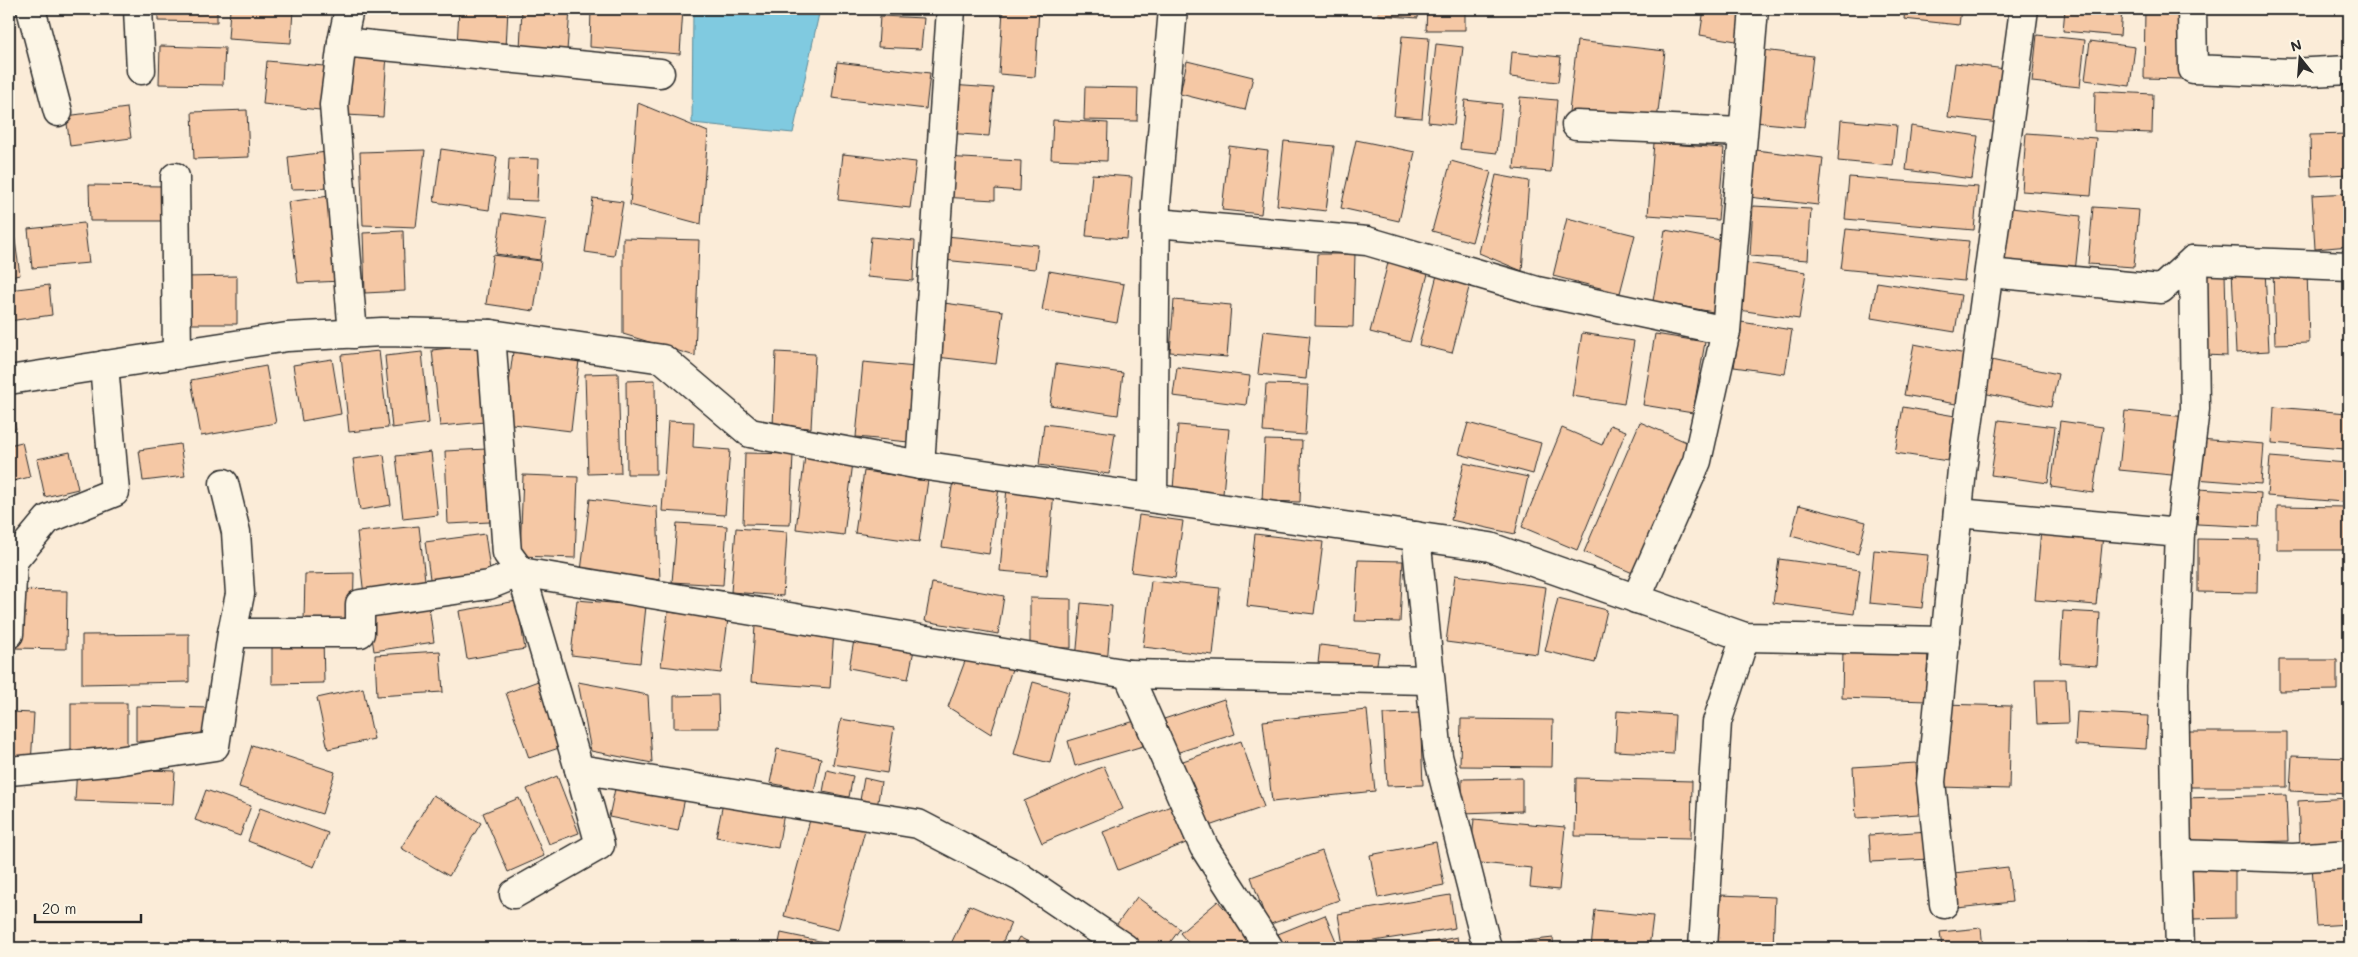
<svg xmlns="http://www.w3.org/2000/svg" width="2358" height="957" font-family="Mali,sans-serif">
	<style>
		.water { fill: #80cae0; stroke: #5e8a98 }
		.building { fill: #f5c8a5; stroke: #2b2b2b }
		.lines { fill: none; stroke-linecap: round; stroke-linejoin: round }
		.minor-casing { stroke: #2b2b2b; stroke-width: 31 }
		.minor { stroke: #fcf5e5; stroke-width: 28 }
	</style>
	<rect width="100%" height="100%" fill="#fbecd8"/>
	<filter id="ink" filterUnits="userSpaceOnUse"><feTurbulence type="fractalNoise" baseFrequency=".02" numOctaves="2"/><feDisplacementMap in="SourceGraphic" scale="10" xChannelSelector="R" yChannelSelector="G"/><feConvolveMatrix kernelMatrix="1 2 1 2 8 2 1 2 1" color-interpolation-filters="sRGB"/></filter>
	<g filter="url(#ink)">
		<polygon class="water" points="693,9 820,9 793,133 692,123"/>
		<g class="building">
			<polygon points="158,9 217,9 217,22 158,21"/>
			<polygon points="230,9 293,9 291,43 228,39"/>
			<polygon points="459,9 508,9 506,48 457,46"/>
			<polygon points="509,9 570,9 567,51 520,49 522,9"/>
			<polygon points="591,9 683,9 680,54 590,47"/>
			<polygon points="1003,9 1039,9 1035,77 999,74"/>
			<polygon points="1379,9 1419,9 1418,18 1378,15"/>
			<polygon points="1427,9 1465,9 1465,30 1426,30"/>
			<polygon points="1704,9 1754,9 1748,43 1700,35"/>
			<polygon points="1905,9 1961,9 1959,25 1904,19"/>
			<polygon points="2065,9 2122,9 2120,36 2063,31"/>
			<polygon points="2145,9 2183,9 2182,79 2144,78"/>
			<polygon points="880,16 924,18 921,49 878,47"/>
			<polygon points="2037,35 2085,40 2080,87 2032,82"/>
			<polygon points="1402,36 1429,38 1422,118 1394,116"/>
			<polygon points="1577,41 1665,51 1657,121 1569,112"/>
			<polygon points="2090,41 2135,47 2130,86 2085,80"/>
			<polygon points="1436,44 1463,47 1454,125 1428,122"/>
			<polygon points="160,46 225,48 223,85 159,84"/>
			<polygon points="1763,50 1813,56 1804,127 1755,122"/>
			<polygon points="1512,52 1561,57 1558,82 1510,77"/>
			<polygon points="355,53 387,53 383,117 346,115"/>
			<polygon points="267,61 324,66 320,110 263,104"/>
			<polygon points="1187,61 1253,77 1245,110 1180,94"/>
			<polygon points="837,62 930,73 926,109 832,98"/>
			<polygon points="1955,63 2006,69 1999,123 1948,117"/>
			<polygon points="950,85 994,88 989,136 946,133"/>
			<polygon points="1085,87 1138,88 1137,121 1084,120"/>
			<polygon points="2095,91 2153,94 2152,133 2094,131"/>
			<polygon points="1520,97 1557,100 1551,172 1514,169"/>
			<polygon points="1465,100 1502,104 1497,153 1460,149"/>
			<polygon points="638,103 708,132 701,224 630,205"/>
			<polygon points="127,108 131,138 70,146 66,116"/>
			<polygon points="247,110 249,157 194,159 192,112"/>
			<polygon points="1053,120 1108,123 1107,161 1051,159"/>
			<polygon points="1841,120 1897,125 1893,166 1838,161"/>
			<polygon points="1911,126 1978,136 1972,179 1906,170"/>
			<polygon points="2026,133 2096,138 2091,196 2022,191"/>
			<polygon points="2349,134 2349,174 2311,176 2310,135"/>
			<polygon points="1356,140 1415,152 1399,221 1341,208"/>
			<polygon points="1284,141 1334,146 1326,211 1277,205"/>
			<polygon points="1654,143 1724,148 1718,220 1648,215"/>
			<polygon points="1229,146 1268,151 1261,214 1222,210"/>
			<polygon points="441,149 497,157 489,210 434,202"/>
			<polygon points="425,150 416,227 363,225 360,152"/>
			<polygon points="1755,150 1823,158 1818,205 1749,197"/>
			<polygon points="334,151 337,188 291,189 288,157"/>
			<polygon points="843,154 916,162 910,208 838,200"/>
			<polygon points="943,157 1021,161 1020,191 995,189 995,200 941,197"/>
			<polygon points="509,158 539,159 537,201 507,200"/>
			<polygon points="1451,161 1491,172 1472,242 1432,231"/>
			<polygon points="1092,174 1132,177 1127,239 1086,236"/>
			<polygon points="1496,175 1529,181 1522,271 1479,253"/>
			<polygon points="1849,177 1978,187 1974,230 1845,219"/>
			<polygon points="89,185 164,186 164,221 90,221"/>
			<polygon points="2349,193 2349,246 2315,249 2312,195"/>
			<polygon points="336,195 342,281 298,283 288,202"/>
			<polygon points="593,198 623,202 614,256 585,252"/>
			<polygon points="1753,206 1811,209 1808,260 1750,256"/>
			<polygon points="2093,207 2139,210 2134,267 2088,264"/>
			<polygon points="2011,208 2081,216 2075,272 2004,264"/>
			<polygon points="502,213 546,219 540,260 496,254"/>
			<polygon points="1567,218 1635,235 1620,293 1553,276"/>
			<polygon points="84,223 89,263 32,268 28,229"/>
			<polygon points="1846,229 1969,241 1964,281 1841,269"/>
			<polygon points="1665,230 1726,241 1713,312 1653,301"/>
			<polygon points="403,231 405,291 365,293 363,233"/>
			<polygon points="14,234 20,275 9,277 9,235"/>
			<polygon points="946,236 1038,245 1035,269 943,260"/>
			<polygon points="871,237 915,241 913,281 867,277"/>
			<polygon points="623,238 699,240 695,356 623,334"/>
			<polygon points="1317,254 1355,254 1353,327 1315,326"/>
			<polygon points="493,255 541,261 534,311 486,304"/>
			<polygon points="1389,259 1429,270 1410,342 1370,332"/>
			<polygon points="1747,263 1806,272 1799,319 1739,310"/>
			<polygon points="2307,269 2309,343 2275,344 2273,270"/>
			<polygon points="2204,270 2225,273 2227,356 2205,355"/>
			<polygon points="2265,270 2269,351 2236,353 2232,271"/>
			<polygon points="1049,271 1124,284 1117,323 1042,310"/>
			<polygon points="1438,271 1471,280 1452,353 1419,345"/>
			<polygon points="237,276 237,324 184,324 184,277"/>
			<polygon points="1877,282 1961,295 1955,332 1871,318"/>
			<polygon points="49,285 52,315 9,321 9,290"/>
			<polygon points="1174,300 1231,305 1227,357 1170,352"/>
			<polygon points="944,303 1003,311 996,364 937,357"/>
			<polygon points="1741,322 1792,330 1785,374 1734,367"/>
			<polygon points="1263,331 1310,336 1306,379 1258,374"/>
			<polygon points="1582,333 1634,341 1624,404 1572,396"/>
			<polygon points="1655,334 1705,342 1693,413 1643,405"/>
			<polygon points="1914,344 1966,354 1956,404 1904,395"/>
			<polygon points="477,345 485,422 440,426 432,350"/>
			<polygon points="379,351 388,428 349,432 341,355"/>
			<polygon points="422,352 429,423 392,428 385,356"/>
			<polygon points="513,352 579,360 571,431 504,423"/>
			<polygon points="776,352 815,354 811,428 773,426"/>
			<polygon points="332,359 341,414 302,421 293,365"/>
			<polygon points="1991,360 2058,374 2051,407 1983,393"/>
			<polygon points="863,362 916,367 909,442 856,437"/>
			<polygon points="1056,364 1123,373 1118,415 1050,405"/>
			<polygon points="266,366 276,423 201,436 191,380"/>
			<polygon points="1177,367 1250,376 1246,405 1173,396"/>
			<polygon points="618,373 621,473 588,474 585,374"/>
			<polygon points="655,380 656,474 627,474 626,381"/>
			<polygon points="1266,384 1308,385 1305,435 1263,432"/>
			<polygon points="9,399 16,429 9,430"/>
			<polygon points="1903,407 1955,416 1948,461 1895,453"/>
			<polygon points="2274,407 2348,413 2345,449 2272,443"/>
			<polygon points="2125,411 2187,417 2182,476 2119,470"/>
			<polygon points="1999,420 2055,427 2048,483 1991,475"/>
			<polygon points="668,421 694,422 693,447 730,450 725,515 662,511"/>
			<polygon points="2060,421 2103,427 2093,493 2051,487"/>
			<polygon points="1640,422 1691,444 1635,574 1584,552"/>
			<polygon points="1468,423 1541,443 1533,474 1459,454"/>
			<polygon points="1044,424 1115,433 1109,474 1039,465"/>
			<polygon points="1178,425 1229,429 1223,494 1173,489"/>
			<polygon points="1610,425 1626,431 1577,550 1522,527 1562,428 1602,445"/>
			<polygon points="2199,439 2264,444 2261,484 2195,479"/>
			<polygon points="1265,440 1302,441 1300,502 1262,501"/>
			<polygon points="22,442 30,477 9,482 9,445"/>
			<polygon points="180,444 185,476 143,481 139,450"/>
			<polygon points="487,449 490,522 448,524 445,451"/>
			<polygon points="70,452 78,489 45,497 37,459"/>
			<polygon points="431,452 438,515 403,519 396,456"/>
			<polygon points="745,453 793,454 790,525 743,524"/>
			<polygon points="384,455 391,505 360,510 353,459"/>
			<polygon points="805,456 853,462 844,535 796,529"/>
			<polygon points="2270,457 2347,463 2343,502 2267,496"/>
			<polygon points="1464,463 1528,477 1515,534 1451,520"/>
			<polygon points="864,471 928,480 919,542 855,533"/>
			<polygon points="523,475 578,477 575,558 520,556"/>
			<polygon points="953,481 999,488 989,554 942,547"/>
			<polygon points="1007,487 1054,491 1047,575 1000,571"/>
			<polygon points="2199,489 2261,493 2259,527 2197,524"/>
			<polygon points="590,499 657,507 660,580 581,571"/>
			<polygon points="1799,505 1866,522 1858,554 1791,536"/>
			<polygon points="2277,506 2347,507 2346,550 2277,550"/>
			<polygon points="1139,515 1183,521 1175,578 1131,572"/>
			<polygon points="677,523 727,526 723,585 672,582"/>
			<polygon points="419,526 426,589 364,596 357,532"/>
			<polygon points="736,528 787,532 783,596 731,592"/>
			<polygon points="2041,529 2103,535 2096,605 2035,600"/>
			<polygon points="485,534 491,577 431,586 425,542"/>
			<polygon points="1255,534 1323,542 1314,614 1247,606"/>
			<polygon points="2198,539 2258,540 2257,593 2198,592"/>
			<polygon points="1874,550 1928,555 1922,608 1869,603"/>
			<polygon points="1779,559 1860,570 1854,614 1773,603"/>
			<polygon points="1358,560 1403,561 1400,622 1355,621"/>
			<polygon points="354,573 353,621 304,621 305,574"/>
			<polygon points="1455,575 1546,587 1537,654 1446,642"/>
			<polygon points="1151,581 1220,588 1213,655 1143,647"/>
			<polygon points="932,583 1004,596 998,634 925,621"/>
			<polygon points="14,590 67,591 66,649 13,648"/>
			<polygon points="1030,598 1071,599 1071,648 1030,648"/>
			<polygon points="1558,598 1607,610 1595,663 1545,651"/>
			<polygon points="577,600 646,606 640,663 571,655"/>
			<polygon points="517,601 525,649 467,659 459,611"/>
			<polygon points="1081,603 1112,606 1107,663 1076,660"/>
			<polygon points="429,607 434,642 374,651 369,616"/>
			<polygon points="2063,611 2100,613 2097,666 2060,663"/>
			<polygon points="668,612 728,619 721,673 661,666"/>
			<polygon points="755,626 834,631 830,688 751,682"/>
			<polygon points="189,634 189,682 82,684 82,635"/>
			<polygon points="855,635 915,645 908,679 849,668"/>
			<polygon points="323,637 324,683 272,684 272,638"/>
			<polygon points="1320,645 1379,652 1375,675 1317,673"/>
			<polygon points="1843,649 1928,651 1926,701 1842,698"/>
			<polygon points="440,651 443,692 377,696 375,655"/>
			<polygon points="968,653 1012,669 991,734 948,707"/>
			<polygon points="2279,660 2337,660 2337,690 2279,691"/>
			<polygon points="2035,679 2066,679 2068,723 2037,724"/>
			<polygon points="538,681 562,747 529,758 506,693"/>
			<polygon points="578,682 648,695 652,763 591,751"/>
			<polygon points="1033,682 1069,692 1050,763 1014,754"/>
			<polygon points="363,688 374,739 328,749 317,698"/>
			<polygon points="718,695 719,728 674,728 674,696"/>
			<polygon points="1224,699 1235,734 1176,753 1164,719"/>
			<rect x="71" y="703" width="56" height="53"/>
			<polygon points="1943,704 2011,706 2009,789 1941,787"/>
			<polygon points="136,706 208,708 207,742 136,741"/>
			<polygon points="1367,710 1375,791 1272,802 1263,721"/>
			<polygon points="1617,711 1675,715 1673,754 1615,751"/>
			<polygon points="10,712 34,713 31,765 9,765"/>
			<polygon points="2077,712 2148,716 2146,749 2075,745"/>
			<polygon points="1420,713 1423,785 1387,786 1383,714"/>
			<polygon points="841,719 894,728 887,773 833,764"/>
			<polygon points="1461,719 1553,720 1552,767 1460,766"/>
			<polygon points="1135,721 1143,746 1075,766 1068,741"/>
			<polygon points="2183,732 2287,732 2287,787 2184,787"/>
			<polygon points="1241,741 1264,807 1203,828 1180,762"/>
			<polygon points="252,745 335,772 322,814 239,787"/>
			<polygon points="777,749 821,758 814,792 770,783"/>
			<polygon points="2292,756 2349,758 2349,794 2290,791"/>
			<polygon points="1916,763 1919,814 1856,818 1853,767"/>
			<polygon points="1104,766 1123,809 1042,843 1024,801"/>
			<polygon points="77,767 175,771 173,804 75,801"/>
			<polygon points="827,770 853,776 849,797 823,792"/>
			<polygon points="557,776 579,833 549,844 527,789"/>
			<polygon points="864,778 881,782 877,808 859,806"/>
			<polygon points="1522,778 1522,811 1462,813 1462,779"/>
			<polygon points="1576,778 1692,781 1691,838 1575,836"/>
			<polygon points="616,784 685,798 678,831 609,817"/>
			<polygon points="206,790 251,806 240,836 195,820"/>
			<polygon points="433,795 481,823 449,876 401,848"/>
			<polygon points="2286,795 2288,841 2187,844 2185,798"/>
			<polygon points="519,798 544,856 508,872 483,813"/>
			<polygon points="2349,798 2349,843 2300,846 2298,801"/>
			<polygon points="723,803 784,813 778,848 716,837"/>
			<polygon points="1171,806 1186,843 1118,870 1103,832"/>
			<polygon points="260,808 328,833 314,867 248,841"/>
			<polygon points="811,816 865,830 838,930 784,916"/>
			<polygon points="1474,819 1565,827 1559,890 1530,887 1532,868 1470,862"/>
			<polygon points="1929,831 1930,859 1871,862 1869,835"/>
			<polygon points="1436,842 1444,885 1378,898 1370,855"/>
			<polygon points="1322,851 1339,900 1268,925 1251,877"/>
			<polygon points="2349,862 2349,924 2316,926 2312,865"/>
			<polygon points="2235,865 2235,918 2192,919 2191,866"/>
			<polygon points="2008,867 2012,902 1948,909 1945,874"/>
			<polygon points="1450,895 1455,928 1343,946 1338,914"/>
			<polygon points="1719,895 1775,897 1773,948 1717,948"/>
			<polygon points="1137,897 1180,929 1166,948 1133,948 1111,932"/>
			<polygon points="1218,901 1251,940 1240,948 1193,948 1180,933"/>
			<polygon points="969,905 1011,923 1000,948 949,948"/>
			<polygon points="1595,910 1653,916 1649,948 1591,948"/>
			<polygon points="1325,915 1339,948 1283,948 1278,934"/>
			<polygon points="1981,928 1983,948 1942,948 1940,932"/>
			<polygon points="781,933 853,948 778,948"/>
			<polygon points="1019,937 1040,948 1013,948"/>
			<polygon points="1457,937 1459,948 1403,948"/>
			<polygon points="1553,938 1554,948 1500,948 1500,944"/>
			<polygon points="1173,943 1181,948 1169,948"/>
			<rect x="2089" y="943" width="36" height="5"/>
			<polygon points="2253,943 2253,948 2190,948 2190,946"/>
			<polygon points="2166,945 2166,948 2135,948 2135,947"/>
		</g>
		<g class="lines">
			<defs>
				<g id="minor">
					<polyline points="31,9 58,112"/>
					<polyline points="138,9 141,70"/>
					<polyline points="349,9 342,42 334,105 353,334"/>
					<polyline points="2192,9 2193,69 2291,73 2349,70"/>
					<polyline points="342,42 660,73"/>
					<polyline points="1576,125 1742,132"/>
					<polyline points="175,177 177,355"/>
					<polyline points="1156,223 1367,241 1537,291 1726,331"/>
					<polyline points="1989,273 2161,289 2193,260 2349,266"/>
					<polyline points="491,334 507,553 521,572 579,769 918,824 1020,877 1125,948"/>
					<polyline points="9,380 287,337 382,332 491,334 663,359 750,433 920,465 1490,547 1745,637 1945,641"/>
					<polyline points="920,465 951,9"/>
					<polyline points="224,483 236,532 240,594 232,633"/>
					<polyline points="1153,497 1156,203 1173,9"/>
					<polyline points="1958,513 2180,533 2174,683 2177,854"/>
					<polyline points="2180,533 2195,409 2193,260"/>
					<polyline points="1416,536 1438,756 1487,948"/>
					<polyline points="1636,599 1697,461 1726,331 1754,9"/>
					<polyline points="9,634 13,561 48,519 115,492 104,365"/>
					<polyline points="1128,674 1430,680"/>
					<polyline points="9,771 117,761 215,746 232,633 360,633 360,604 489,585 521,572 1128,674 1204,847 1269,948"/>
					<polyline points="514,894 600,845 579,769"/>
					<polyline points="1944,904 1931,782 1962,470 2024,9"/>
					<polyline points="1703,948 1717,722 1745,637"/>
					<polyline points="2180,948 2177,854 2293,858 2349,854"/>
				</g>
			</defs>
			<use href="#minor" class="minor-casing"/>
			<use href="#minor" class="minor"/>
		</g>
	</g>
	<rect width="2358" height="957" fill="none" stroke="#fcf5e5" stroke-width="30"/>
	<rect x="15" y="15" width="2328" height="927" fill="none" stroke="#2b2b2b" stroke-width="2" filter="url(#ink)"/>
	<g transform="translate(2300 58) rotate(343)" stroke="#fcf5e5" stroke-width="4" paint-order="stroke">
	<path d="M0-4L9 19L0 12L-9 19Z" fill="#2b2b2b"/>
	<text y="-8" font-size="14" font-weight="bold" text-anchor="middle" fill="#2b2b2b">N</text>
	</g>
	<path d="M35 914v8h106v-8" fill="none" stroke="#2b2b2b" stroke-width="2.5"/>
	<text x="42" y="914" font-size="15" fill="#2b2b2b" stroke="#fcf5e5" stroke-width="4" paint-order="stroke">20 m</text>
</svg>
